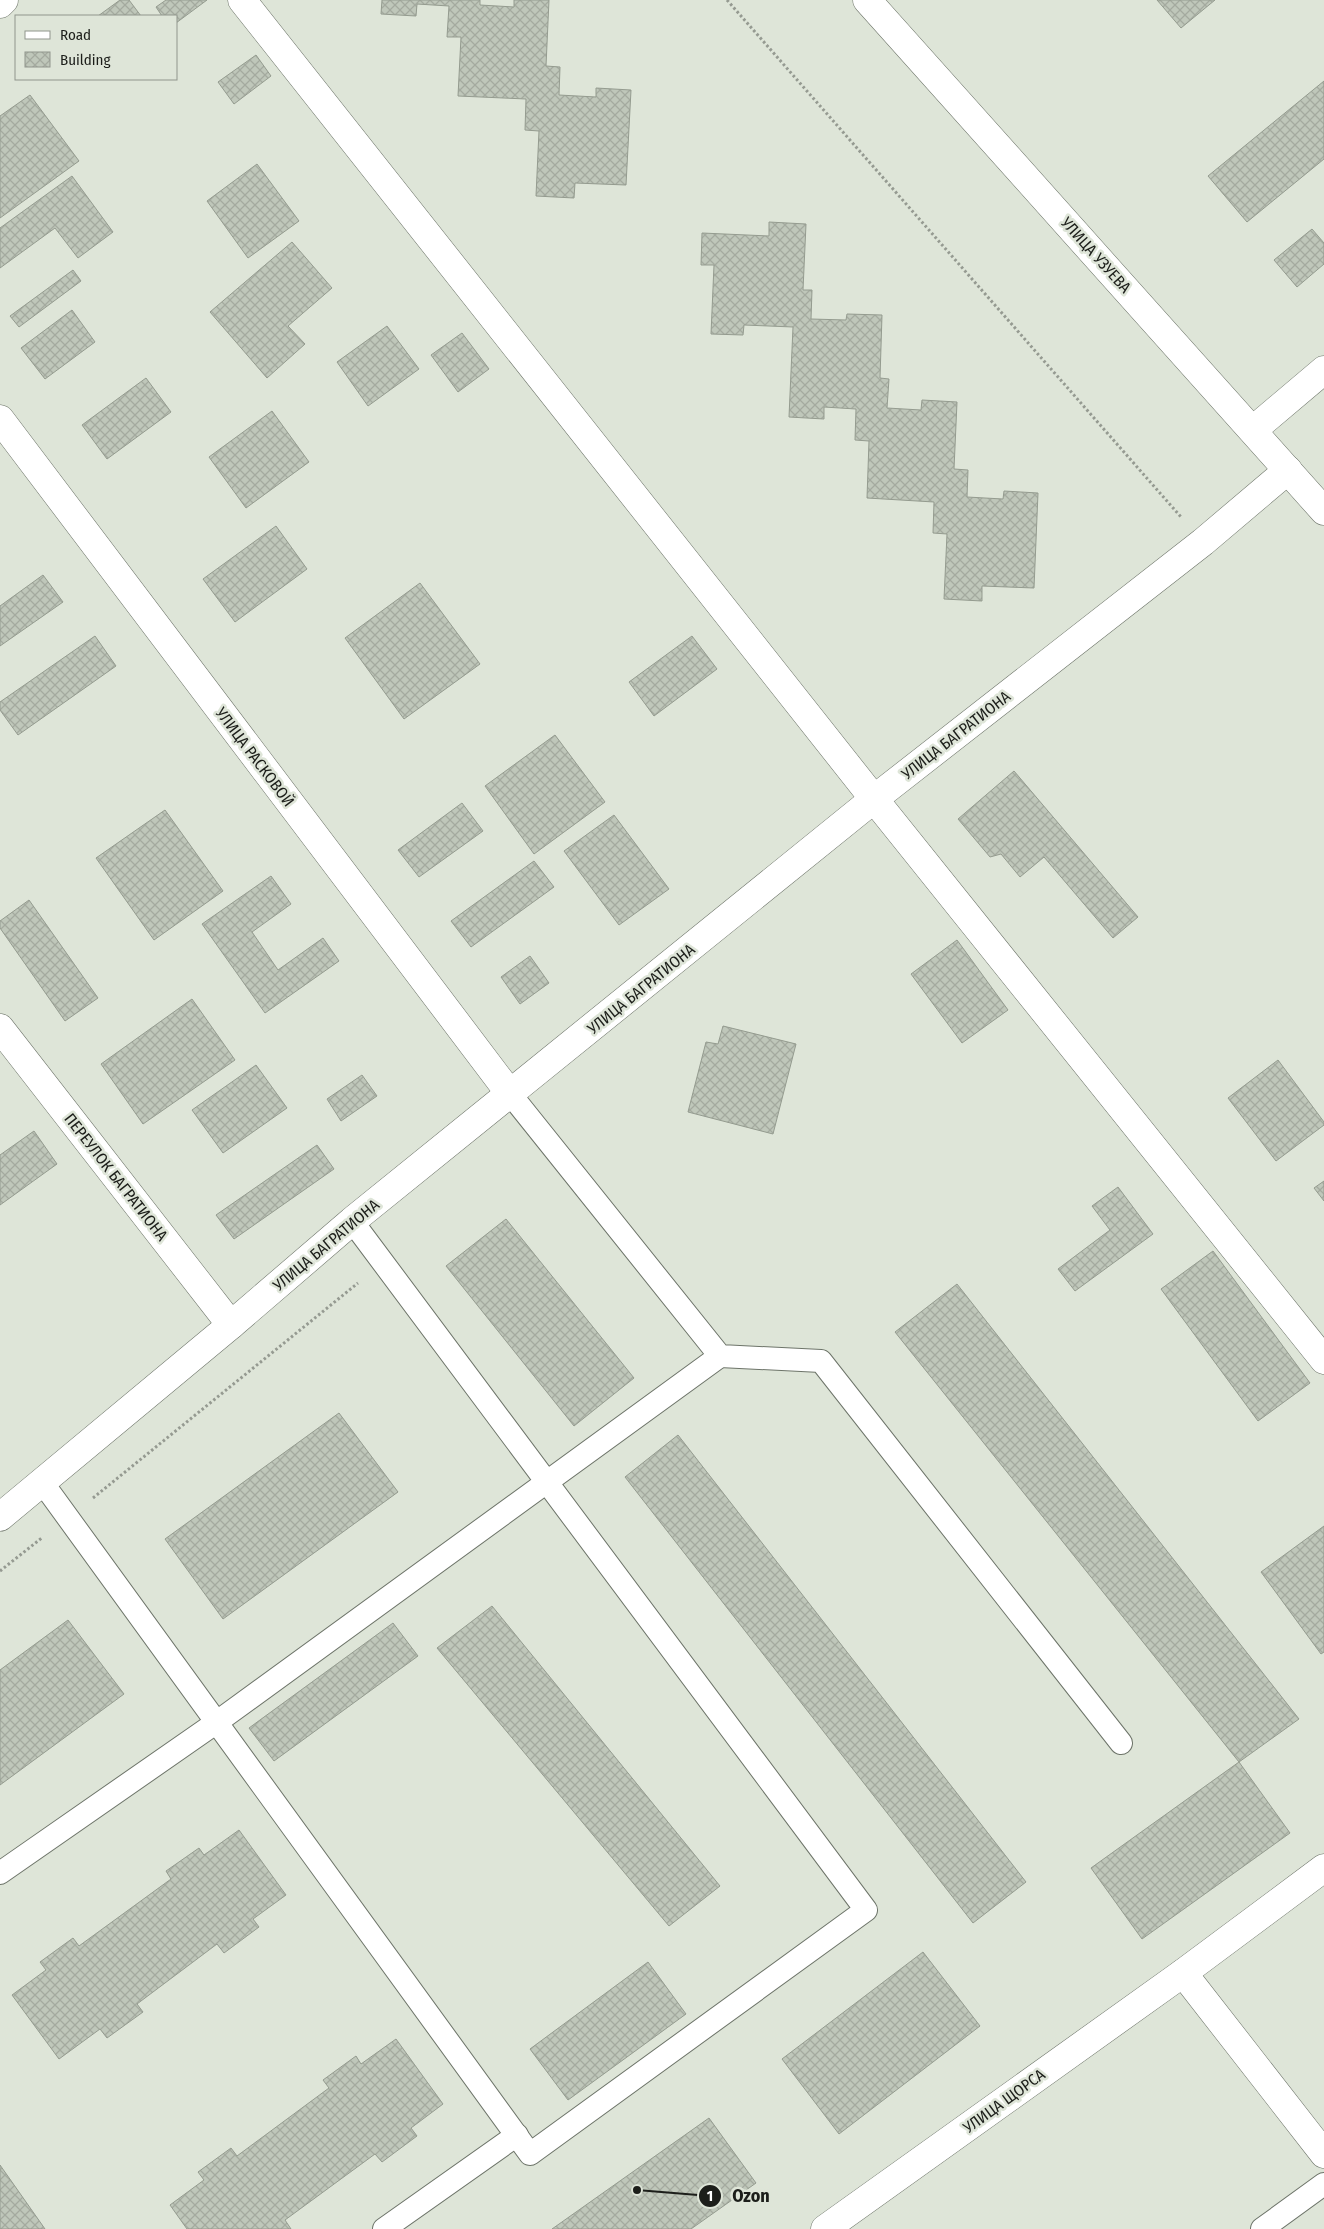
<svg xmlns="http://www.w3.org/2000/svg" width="1324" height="2229" font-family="'Fira Sans Condensed',sans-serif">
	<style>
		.building { fill: url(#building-cross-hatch); stroke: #949b8f }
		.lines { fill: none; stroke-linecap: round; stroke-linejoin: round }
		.lane-casing { stroke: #6d7469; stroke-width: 24 }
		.street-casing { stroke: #6d7469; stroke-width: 29 }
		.secondary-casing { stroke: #6d7469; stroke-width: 29 }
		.path { stroke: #959a91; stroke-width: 3; stroke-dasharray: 2.5 2.5; stroke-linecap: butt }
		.lane { stroke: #fff; stroke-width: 22 }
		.street { stroke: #fff; stroke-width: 28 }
		.secondary { stroke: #fff; stroke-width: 28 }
		.labels { text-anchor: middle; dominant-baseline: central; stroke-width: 5; stroke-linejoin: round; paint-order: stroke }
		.street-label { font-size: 16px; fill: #1c1e1a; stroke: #dee5d8 }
		.leader { fill: none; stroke: #1c1e1a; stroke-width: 2 }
		.callout-dot { fill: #1c1e1a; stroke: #dee5d8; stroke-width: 2 }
		.mark-label { font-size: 15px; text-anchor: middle; font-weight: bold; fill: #fff }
		.callout-label { font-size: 18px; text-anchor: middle; font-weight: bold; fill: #1c1e1a; stroke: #dee5d8; stroke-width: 5; stroke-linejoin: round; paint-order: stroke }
	</style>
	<defs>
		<pattern id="building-cross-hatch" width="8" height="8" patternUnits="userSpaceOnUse" patternTransform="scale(1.25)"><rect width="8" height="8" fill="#bfc7ba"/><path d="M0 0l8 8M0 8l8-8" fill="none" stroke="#a4aa9f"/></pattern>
	</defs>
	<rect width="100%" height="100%" fill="#dee5d8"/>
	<g class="building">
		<polygon points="120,0 129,0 141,16 98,16"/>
		<polygon points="166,0 207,0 176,23 176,16 162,16 156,7"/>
		<polygon points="382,0 480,0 480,5 514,7 514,0 549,0 546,66 560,67 559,95 596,97 596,88 631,90 626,185 575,183 574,198 536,196 539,131 525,130 526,99 458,96 461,37 447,37 449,6 417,4 416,16 381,14"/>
		<polygon points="1157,0 1215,0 1181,28"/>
		<polygon points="256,55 271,76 234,104 218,82"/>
		<polygon points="1324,81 1324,159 1247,222 1208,176"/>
		<polygon points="30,95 79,161 0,218 0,116"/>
		<polygon points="257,164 299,221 248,258 207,201"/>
		<polygon points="72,176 113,232 78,258 55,228 0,268 0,228"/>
		<polygon points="769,222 806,224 803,290 812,290 811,319 846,320 847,314 882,315 880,378 889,379 887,408 921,410 922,400 957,402 954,469 968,470 967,497 1003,499 1004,491 1038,493 1034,588 982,586 982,601 944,599 947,534 933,533 934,502 867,498 869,441 855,440 856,409 824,407 824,419 789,417 793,327 744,325 743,335 711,334 714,265 701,265 702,233 769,236"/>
		<polygon points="1312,229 1324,243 1324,264 1297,287 1274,260"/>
		<polygon points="292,242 332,288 288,326 305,344 267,378 210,312"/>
		<polygon points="73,270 81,281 19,327 10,316"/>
		<polygon points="72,310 95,342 45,379 21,348"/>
		<polygon points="387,326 419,369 368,406 337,362"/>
		<polygon points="462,333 489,369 458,392 431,355"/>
		<polygon points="146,378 171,412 107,459 82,425"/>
		<polygon points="272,411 309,462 246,508 209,457"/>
		<polygon points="276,526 307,569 235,622 203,579"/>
		<polygon points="43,575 63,602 0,646 0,606"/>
		<polygon points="420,583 480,664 404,719 345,638"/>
		<polygon points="95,636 116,666 18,735 0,710 0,702"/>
		<polygon points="692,636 717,669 654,716 629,682"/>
		<polygon points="555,735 605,802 534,854 485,786"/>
		<polygon points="1014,771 1138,917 1113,938 1044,857 1020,877 1001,854 990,857 958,819"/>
		<polygon points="462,803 483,831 419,877 398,850"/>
		<polygon points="165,810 223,891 154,940 96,858"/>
		<polygon points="614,815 669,889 619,925 564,851"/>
		<polygon points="534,861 554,887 471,947 451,921"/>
		<polygon points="271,876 291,904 252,932 278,970 323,938 339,961 265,1013 202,924"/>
		<polygon points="29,900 98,998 65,1021 0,928 0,921"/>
		<polygon points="957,940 1008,1010 962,1043 911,974"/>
		<polygon points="530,956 549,983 520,1004 501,977"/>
		<polygon points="192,999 235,1060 143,1124 101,1064"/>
		<polygon points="723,1026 796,1044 773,1134 688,1112 706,1042 718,1044"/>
		<polygon points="1278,1060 1324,1122 1324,1125 1276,1161 1228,1098"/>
		<polygon points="256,1065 287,1108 223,1153 192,1110"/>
		<polygon points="362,1075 377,1096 341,1121 327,1099"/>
		<polygon points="34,1131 57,1164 0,1205 0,1155"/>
		<polygon points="317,1145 334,1169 234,1239 216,1215"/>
		<polygon points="1324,1181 1324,1201 1314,1188"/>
		<polygon points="1118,1187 1153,1234 1075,1291 1058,1269 1110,1230 1092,1206"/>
		<polygon points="506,1219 634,1378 574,1426 446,1266"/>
		<polygon points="1213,1251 1310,1383 1258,1421 1161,1289"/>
		<polygon points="957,1284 1299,1719 1239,1762 895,1332"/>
		<polygon points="339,1413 398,1492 223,1619 165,1539"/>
		<polygon points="678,1435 1026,1882 973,1923 625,1477"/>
		<polygon points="1324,1526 1324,1652 1321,1654 1261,1572"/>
		<polygon points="492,1606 720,1886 669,1926 437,1648"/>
		<polygon points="68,1620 124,1694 0,1785 0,1670"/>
		<polygon points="393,1623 418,1656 274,1761 249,1728"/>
		<polygon points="1239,1762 1290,1833 1142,1939 1091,1868"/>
		<polygon points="239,1830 286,1895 253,1919 259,1927 224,1953 217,1944 137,2004 143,2012 107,2038 100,2029 59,2059 12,1995 46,1970 40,1962 73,1938 79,1946 171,1879 166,1871 199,1848 204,1855"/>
		<polygon points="923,1952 980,2026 839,2134 782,2059"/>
		<polygon points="648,1962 686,2014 568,2100 530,2049"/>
		<polygon points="396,2039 443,2104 411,2128 417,2136 382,2162 375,2154 285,2220 291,2229 187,2229 170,2205 204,2180 198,2172 231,2148 237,2156 329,2088 323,2080 356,2056 361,2064"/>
		<polygon points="709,2118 756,2183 691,2229 552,2229"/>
		<polygon points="0,2165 45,2229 0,2229"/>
	</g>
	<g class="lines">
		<defs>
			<g id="lane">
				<polyline points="511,1095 720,1356 821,1361 1121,1743"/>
				<polyline points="42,1482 530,2154 866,1910 352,1221"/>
				<polyline points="0,1873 217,1722 720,1356"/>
				<polyline points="384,2229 517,2135"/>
				<polyline points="1262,2229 1324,2184"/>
			</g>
			<g id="street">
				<polyline points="242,0 874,799 1324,1360"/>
				<polyline points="0,4 4,0"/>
				<polyline points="0,419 511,1095"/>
				<polyline points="1253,430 1324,370"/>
				<polyline points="0,1028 231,1325"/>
				<polyline points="1183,1973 1324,2154"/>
				<polyline points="825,2229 1183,1973 1324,1868"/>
			</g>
			<g id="secondary">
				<polyline points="867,0 1324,511"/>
				<polyline points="0,1517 231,1325 352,1221 874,799 1203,542 1288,470"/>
			</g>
		</defs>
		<use href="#lane" class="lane-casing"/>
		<use href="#street" class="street-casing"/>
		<use href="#secondary" class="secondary-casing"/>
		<g class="path">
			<polyline points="727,0 1181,517"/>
			<polyline points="93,1498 358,1283"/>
			<polyline points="0,1571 43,1537"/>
		</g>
		<use href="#lane" class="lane"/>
		<use href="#street" class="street"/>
		<use href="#secondary" class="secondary"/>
	</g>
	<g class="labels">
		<g class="street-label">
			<text transform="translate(1096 255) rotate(48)">УЛИЦА УЗУЕВА</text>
			<text transform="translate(956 735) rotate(-38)">УЛИЦА БАГРАТИОНА</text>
			<text transform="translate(255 757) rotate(53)">УЛИЦА РАСКОВОЙ</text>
			<text transform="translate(641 989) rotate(-39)">УЛИЦА БАГРАТИОНА</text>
			<text transform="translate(116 1177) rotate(52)">ПЕРЕУЛОК БАГРАТИОНА</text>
			<text transform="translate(326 1245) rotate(-40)">УЛИЦА БАГРАТИОНА</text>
			<text transform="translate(1004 2101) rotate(-36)">УЛИЦА ЩОРСА</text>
		</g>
	</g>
	<path class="leader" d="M637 2190L710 2196"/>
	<g class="callout-dot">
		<circle cx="637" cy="2190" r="5"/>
		<circle cx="710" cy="2196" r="12"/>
	</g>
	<g class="mark-label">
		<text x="710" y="2201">1</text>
	</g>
	<g class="callout-label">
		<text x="751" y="2202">Ozon</text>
	</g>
	<rect x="15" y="15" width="162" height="65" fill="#dee5d8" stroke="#90958c"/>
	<rect x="25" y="31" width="25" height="8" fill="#ffffff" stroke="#90958c"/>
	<text x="60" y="40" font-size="15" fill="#1c1e1a">Road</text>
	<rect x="25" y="52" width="25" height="15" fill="url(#building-cross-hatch)" stroke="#90958c"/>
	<text x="60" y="65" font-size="15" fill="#1c1e1a">Building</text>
</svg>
